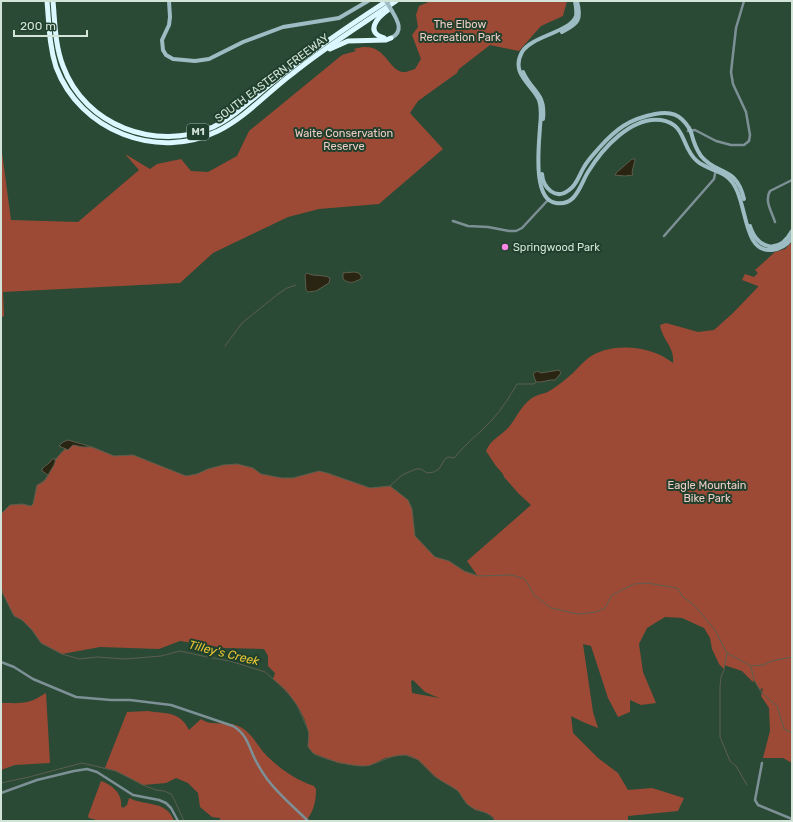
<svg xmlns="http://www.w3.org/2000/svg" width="793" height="822" font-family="Rubik,sans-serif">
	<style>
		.green { fill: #9c4a35; fill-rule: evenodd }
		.water { fill: #2a2512; stroke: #5c5e4d }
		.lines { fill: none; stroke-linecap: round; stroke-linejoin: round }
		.stream { stroke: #5c5e4d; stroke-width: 1 }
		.street { stroke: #7d9095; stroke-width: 2.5 }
		.secondary { stroke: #9dbcc3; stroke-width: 4 }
		.highway { stroke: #dbf7ff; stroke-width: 5 }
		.secondary-bridge { stroke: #9dbcc3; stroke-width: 4 }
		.poi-dot { fill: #fc86e4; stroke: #203f2c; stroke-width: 1.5 }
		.labels { text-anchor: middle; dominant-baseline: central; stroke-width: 4; stroke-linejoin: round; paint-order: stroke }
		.shield { fill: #203f2c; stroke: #9db2a4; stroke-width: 1 }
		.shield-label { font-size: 10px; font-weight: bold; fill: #d2e4d7 }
		.park-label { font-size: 11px; fill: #eecdc4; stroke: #203f2c }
		.street-label { font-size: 11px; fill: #d2e4d7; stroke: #203f2c }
		.poi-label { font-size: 11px; fill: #d2e4d7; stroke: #203f2c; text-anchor: start }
		.water-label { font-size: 12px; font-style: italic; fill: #e8c635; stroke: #203f2c }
	</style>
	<rect width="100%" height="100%" fill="#2a4a36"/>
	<g class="green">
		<path d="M431,1h136l-4,15 -22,10 -22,25 -29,-6 -31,24 -2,4 -39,28 -8,12 33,36 -64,55 -60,5 -31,8 -75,36 -33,30 -177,9 1,24 -3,2v-173l10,75 67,2 61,-52 -14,-16 25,15 7,-5 24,-5 10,12 17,1 29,-16 12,-25 93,-76 14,-4 -2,-2c33,-11 33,25 52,23 3,-1 6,-2 9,-3l6,-10 -9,-24 6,-8 -2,-12 3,-9z"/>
		<path d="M792,242v521l-9,-5h-20l7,-27 -1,-23 -8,-12 2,-8 -3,2 -6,-10 -1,2 -11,-11 -18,-6v4l-5,-5 -7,-15 -2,-11 -6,-10 -22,-10 -17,-1 -18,11 -8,16 4,28 13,31 -15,2 -11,-5v12l-12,5 -10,-19 -17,-52 -8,-2 10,68 5,16 -15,-6 -12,-6 2,17 25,25 20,15 10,17 24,-2 32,10 -6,13 -50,5v5h-133l-2,-4 -6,-4 -12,-3 -8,-6 -9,-13 -23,-14 -17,-17 -13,-5 -20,3 -16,8h-11l-20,-3 -25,-10 -5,-6c0,-5 1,-11 0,-16 -4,-21 -19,-38 -35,-52l2,-6 -7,-7v-10l-4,-7 -39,-1 -45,-7 -21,8 -59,-2 -38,7 -21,-11 -9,-13 -10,-10 -8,-4 -11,-22 -2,-8v-72l9,-9 12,-1 9,2 2,-2 4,-19c13,-7 13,-14 19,-26 2,-3 6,-7 9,-10l3,1 5,-5 10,2h9l22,9 19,-1 53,21 11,-2 11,-5 15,-4 14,-1 16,4 8,6 21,4h11l26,-7 8,2 43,15 20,-2 18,14 4,9 3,27 20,21 14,4 15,10 13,4 -10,-14 64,-56 -12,-11 -15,-17 -1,-3 -7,-8 -10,-15c5,-12 12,-13 21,-22 9,-9 13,-23 25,-31 5,-4 14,-4 19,-8 8,-5 15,-11 22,-17 7,-7 14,-16 24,-20 23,-10 56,-6 76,10 2,-16 -11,-23 -13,-38l6,-2 32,9 16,-2 19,-17 25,-26v-1l-16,-6 3,-6 9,3 4,-4 -3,-3 20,-18 10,-3zM413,680l12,12 14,6 -27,-5 -1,-12z"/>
		<path d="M46,693l4,70 -35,2 -14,5v-67c21,0 26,2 45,-10z"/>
		<path d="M148,711c18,3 32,0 41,19l12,-11c3,2 7,4 11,4 11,1 24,-1 33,7 9,7 14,18 22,26 13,13 29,24 47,30l2,3c0,12 -2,22 -10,32h-86v-3l-8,-1 -12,-10 -2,-14 -10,-10 -12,-5 -10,5 -23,2 -27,-14 -11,-3 22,-56z"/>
		<path d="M101,781c10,3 22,13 20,25l2,2 4,-3 2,-7c15,8 38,2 45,23h-74l-11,-3 -1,-2z"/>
	</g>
	<g class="water">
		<polygon points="632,159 635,159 635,160 632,172 633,175 625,176 615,175 616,173"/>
		<path d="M354,272l5,1 3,5c-7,4 -12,7 -19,1v-6z"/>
		<path d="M307,273c7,4 16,1 23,5l-1,5 -13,8 -8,1 -2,-2 -1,-15z"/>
		<path d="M559,370l2,3 -6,7c-7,-1 -12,3 -19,2l-3,-8 4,-3 4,2z"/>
		<polygon points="68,440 92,447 83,447 73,445 68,450 59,446 63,442"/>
		<path d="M52,459h4l-2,6 -6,10 -6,-4v-2c3,-4 8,-5 10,-10z"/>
	</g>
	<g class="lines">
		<g class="stream">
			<polyline points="225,346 242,323 278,294 287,288 296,285"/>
			<path d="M92,447l22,9 19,-1 53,21 11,-2 11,-5 15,-4 14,-1 16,4 8,6 21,4h11l26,-7 8,2 43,15 20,-2 12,-11 14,-6h5l6,4 7,-1 5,-3 6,-10 3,-2 6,1c11,-14 26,-25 38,-38 10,-11 18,-24 25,-36h17l2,-2"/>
			<polyline points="55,460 65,449"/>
			<polyline points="390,486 408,500 412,509 415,536 435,557 449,561 464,571 478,576 512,575 525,579 534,595 551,608 578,614 596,612 605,608 612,595 634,584 647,583 677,588 683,597 694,605 715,630 727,653 751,666 763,665 772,661 792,657"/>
			<polyline points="1,514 10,505 22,504 31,506 33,504 37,485 44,482 48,475"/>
			<path d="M1,586l2,8 11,22 8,4 10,10 9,13 21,11 17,5 18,-2 28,2 36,-3 19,-5 27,6 23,4 35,11 21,18 11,15 12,27 -1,15c2,2 4,5 6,7 10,5 45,15 56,11 11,-3 22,-11 35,-10 13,0 22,14 31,22 6,5 14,8 21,13 4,4 6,10 10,14 9,8 22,6 28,17"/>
			<polyline points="727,653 724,670 721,677 720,687 720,737 730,761 736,766 747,785"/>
			<polyline points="751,666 754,680 761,692 777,706 784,729 792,733"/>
			<polyline points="1,783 29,777 82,763 116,771 143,785 156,790 164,791 171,794 174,799 184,821"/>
		</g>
		<g class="street">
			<polyline points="688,131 695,130 716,141 731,145 744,145 749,141 750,135 746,112 733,84 731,72 736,28 744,1"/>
			<polyline points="453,221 468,226 488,227 509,231 516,231 522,228 548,200"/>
			<path d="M775,222c-3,-10 -11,-21 -5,-31l22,-11"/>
			<polyline points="664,236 714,179 716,169"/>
			<path d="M1,662l13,5 19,12 43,18 35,3h19l41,5 62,21c12,7 15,17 20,29 4,9 9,17 14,24 12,16 27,28 41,42"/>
			<polyline points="762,763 755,800 758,805 792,819"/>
			<polyline points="1,793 37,780 74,771 87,769 97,772 133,795 159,800 166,803 171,808 178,821"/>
		</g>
		<g class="secondary">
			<polyline points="169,1 170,17 169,25 162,40 163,50 166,55 173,59 195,61 209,59 243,42 283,27 339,18 368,1"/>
			<path d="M575,1c1,5 2,10 1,15 -5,16 -45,20 -54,36 -12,22 10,32 17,48 3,9 2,18 1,27 -1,18 -8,73 16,76 7,1 13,-1 17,-5 7,-7 10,-18 15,-26 14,-23 43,-56 73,-52 26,4 20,28 36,41 8,7 20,9 29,15 24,16 13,77 46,74 9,-1 15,-5 20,-12"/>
			<path d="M562,32c16,-8 20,-12 15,-31"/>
			<path d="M391,38c13,-6 7,-17 1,-27"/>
			<path d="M523,72c9,20 23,21 20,47"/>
			<path d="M691,132c2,8 5,17 10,24 16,20 35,9 43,43"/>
			<path d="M542,174c1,13 13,27 27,16 8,-5 10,-15 15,-23 4,-7 10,-13 15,-19 17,-19 30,-29 56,-34 16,-3 25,0 34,14"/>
			<path d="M750,226c7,23 29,29 42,5"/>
		</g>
		<g class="highway">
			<path d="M47,1c2,22 2,44 9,66 24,64 101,94 162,64 28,-14 50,-39 74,-57 33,-27 69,-49 104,-73"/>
			<path d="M53,1c2,22 2,44 10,65 22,60 93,86 150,61 25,-12 44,-33 65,-49 35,-28 72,-53 109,-77"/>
			<path d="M384,38c-20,-6 -6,-21 4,-28"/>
			<polyline points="330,49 348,41 386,40 391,38"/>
		</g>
		<g class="secondary-bridge">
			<polyline points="386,1 392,11"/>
			<polyline points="689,128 691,132"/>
		</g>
	</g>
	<circle class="poi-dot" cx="505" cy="247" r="4"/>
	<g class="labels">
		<rect class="shield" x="187" y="124" width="22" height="16" rx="3"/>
		<g class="shield-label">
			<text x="198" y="132">M1</text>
		</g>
		<g class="park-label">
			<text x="460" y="24">The Elbow<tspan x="460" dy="13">Recreation Park</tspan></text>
			<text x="344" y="133">Waite Conservation<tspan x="344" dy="13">Reserve</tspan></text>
			<text x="707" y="485">Eagle Mountain<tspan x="707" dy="13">Bike Park</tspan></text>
		</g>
		<g class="street-label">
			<text transform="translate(272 78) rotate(-37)">SOUTH EASTERN FREEWAY</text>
		</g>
		<g class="poi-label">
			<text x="513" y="247">Springwood Park</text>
		</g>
		<g class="water-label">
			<text transform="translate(224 653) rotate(14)">Tilley's Creek</text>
		</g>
	</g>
	<rect width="793" height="822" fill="none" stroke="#d2e4d7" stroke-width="4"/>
	<path d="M14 30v6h73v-6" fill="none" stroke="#d2e4d7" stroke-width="2"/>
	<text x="20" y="30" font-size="12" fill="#d2e4d7" stroke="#203f2c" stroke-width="3" paint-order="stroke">200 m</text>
</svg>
